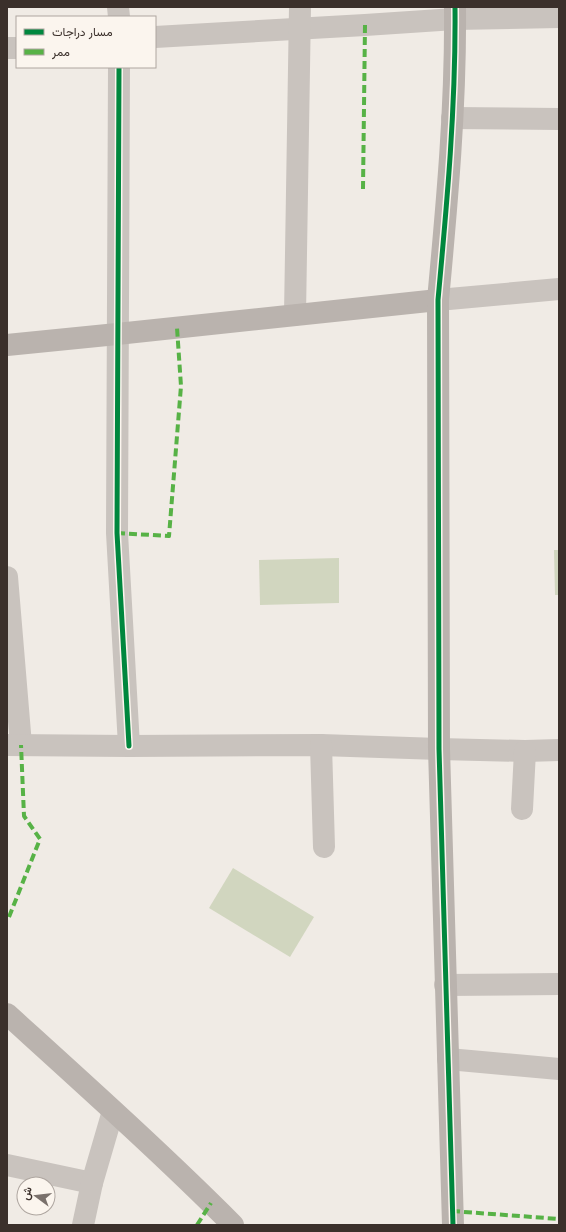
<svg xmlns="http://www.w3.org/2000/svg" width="566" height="1232" font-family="Arial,Vazirmatn,sans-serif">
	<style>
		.pitch { fill: #d1d6bf }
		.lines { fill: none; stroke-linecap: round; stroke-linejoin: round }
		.street { stroke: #c9c3be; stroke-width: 22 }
		.secondary { stroke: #bab3ae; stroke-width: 22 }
		.quiet { stroke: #57b246; stroke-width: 4; stroke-dasharray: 8 4; stroke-linecap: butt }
		.cycleway-casing { stroke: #fbf5ee; stroke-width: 8 }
		.cycleway { stroke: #00873e; stroke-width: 5 }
	</style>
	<rect width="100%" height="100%" fill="#f0ebe5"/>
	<g class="pitch">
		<polygon points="554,550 559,550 559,595 555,595"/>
		<polygon points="339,558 339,603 260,605 259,560"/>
		<polygon points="233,868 314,917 290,957 209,908"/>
	</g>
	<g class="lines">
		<g class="street">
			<polyline points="118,7 119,17"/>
			<polyline points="155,37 365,25 455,19 559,17"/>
			<polyline points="7,48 17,48"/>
			<polyline points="119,67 117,533 129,746"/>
			<polyline points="452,118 559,119"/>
			<polyline points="438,300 559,289"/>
			<polyline points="295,315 300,7"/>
			<polyline points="7,577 21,745"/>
			<polyline points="7,745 129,746 321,745 439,749 525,751 559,750"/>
			<polyline points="321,745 324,847"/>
			<polyline points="522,809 525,751"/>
			<polyline points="445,985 559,984"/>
			<polyline points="448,1059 559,1069"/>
			<polyline points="7,1165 92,1183"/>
			<polyline points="83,1225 92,1183 113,1111"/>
		</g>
		<g class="secondary">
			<polyline points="7,345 117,334 438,300"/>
			<path d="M7,1014c76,69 153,138 226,211"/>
			<path d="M453,1225l-14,-476 -1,-449c9,-97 18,-195 17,-293"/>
		</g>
		<g class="quiet">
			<polyline points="363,189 365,25"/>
			<polyline points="117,533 169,536 181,386 177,328"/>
			<polyline points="9,917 40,839 24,816 21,745"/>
			<polyline points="452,1211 559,1219"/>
			<polyline points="197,1225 211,1203"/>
		</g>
		<defs>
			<g id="cycleway">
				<polyline points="119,67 117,533 129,746"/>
				<path d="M453,1225l-14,-476 -1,-449c9,-97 18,-195 17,-293"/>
			</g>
		</defs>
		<use href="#cycleway" class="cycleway-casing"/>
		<use href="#cycleway" class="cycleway"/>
	</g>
	<rect width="566" height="1232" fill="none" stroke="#3b302b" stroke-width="16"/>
	<rect x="16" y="16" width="140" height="52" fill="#fbf5ee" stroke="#aea6a0"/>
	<rect x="24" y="29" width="20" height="6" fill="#00873e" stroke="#aea6a0"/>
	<text x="52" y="36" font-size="12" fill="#3b302b">مسار دراجات</text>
	<rect x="24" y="49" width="20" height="6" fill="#57b246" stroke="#aea6a0"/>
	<text x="52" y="56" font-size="12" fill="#3b302b">ممر</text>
	<g transform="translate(36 1196) rotate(285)"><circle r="19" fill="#fbf5ee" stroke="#aea6a0"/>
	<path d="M0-3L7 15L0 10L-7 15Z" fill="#7a716c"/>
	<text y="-6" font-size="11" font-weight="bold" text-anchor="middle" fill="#3b302b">ش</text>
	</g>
</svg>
